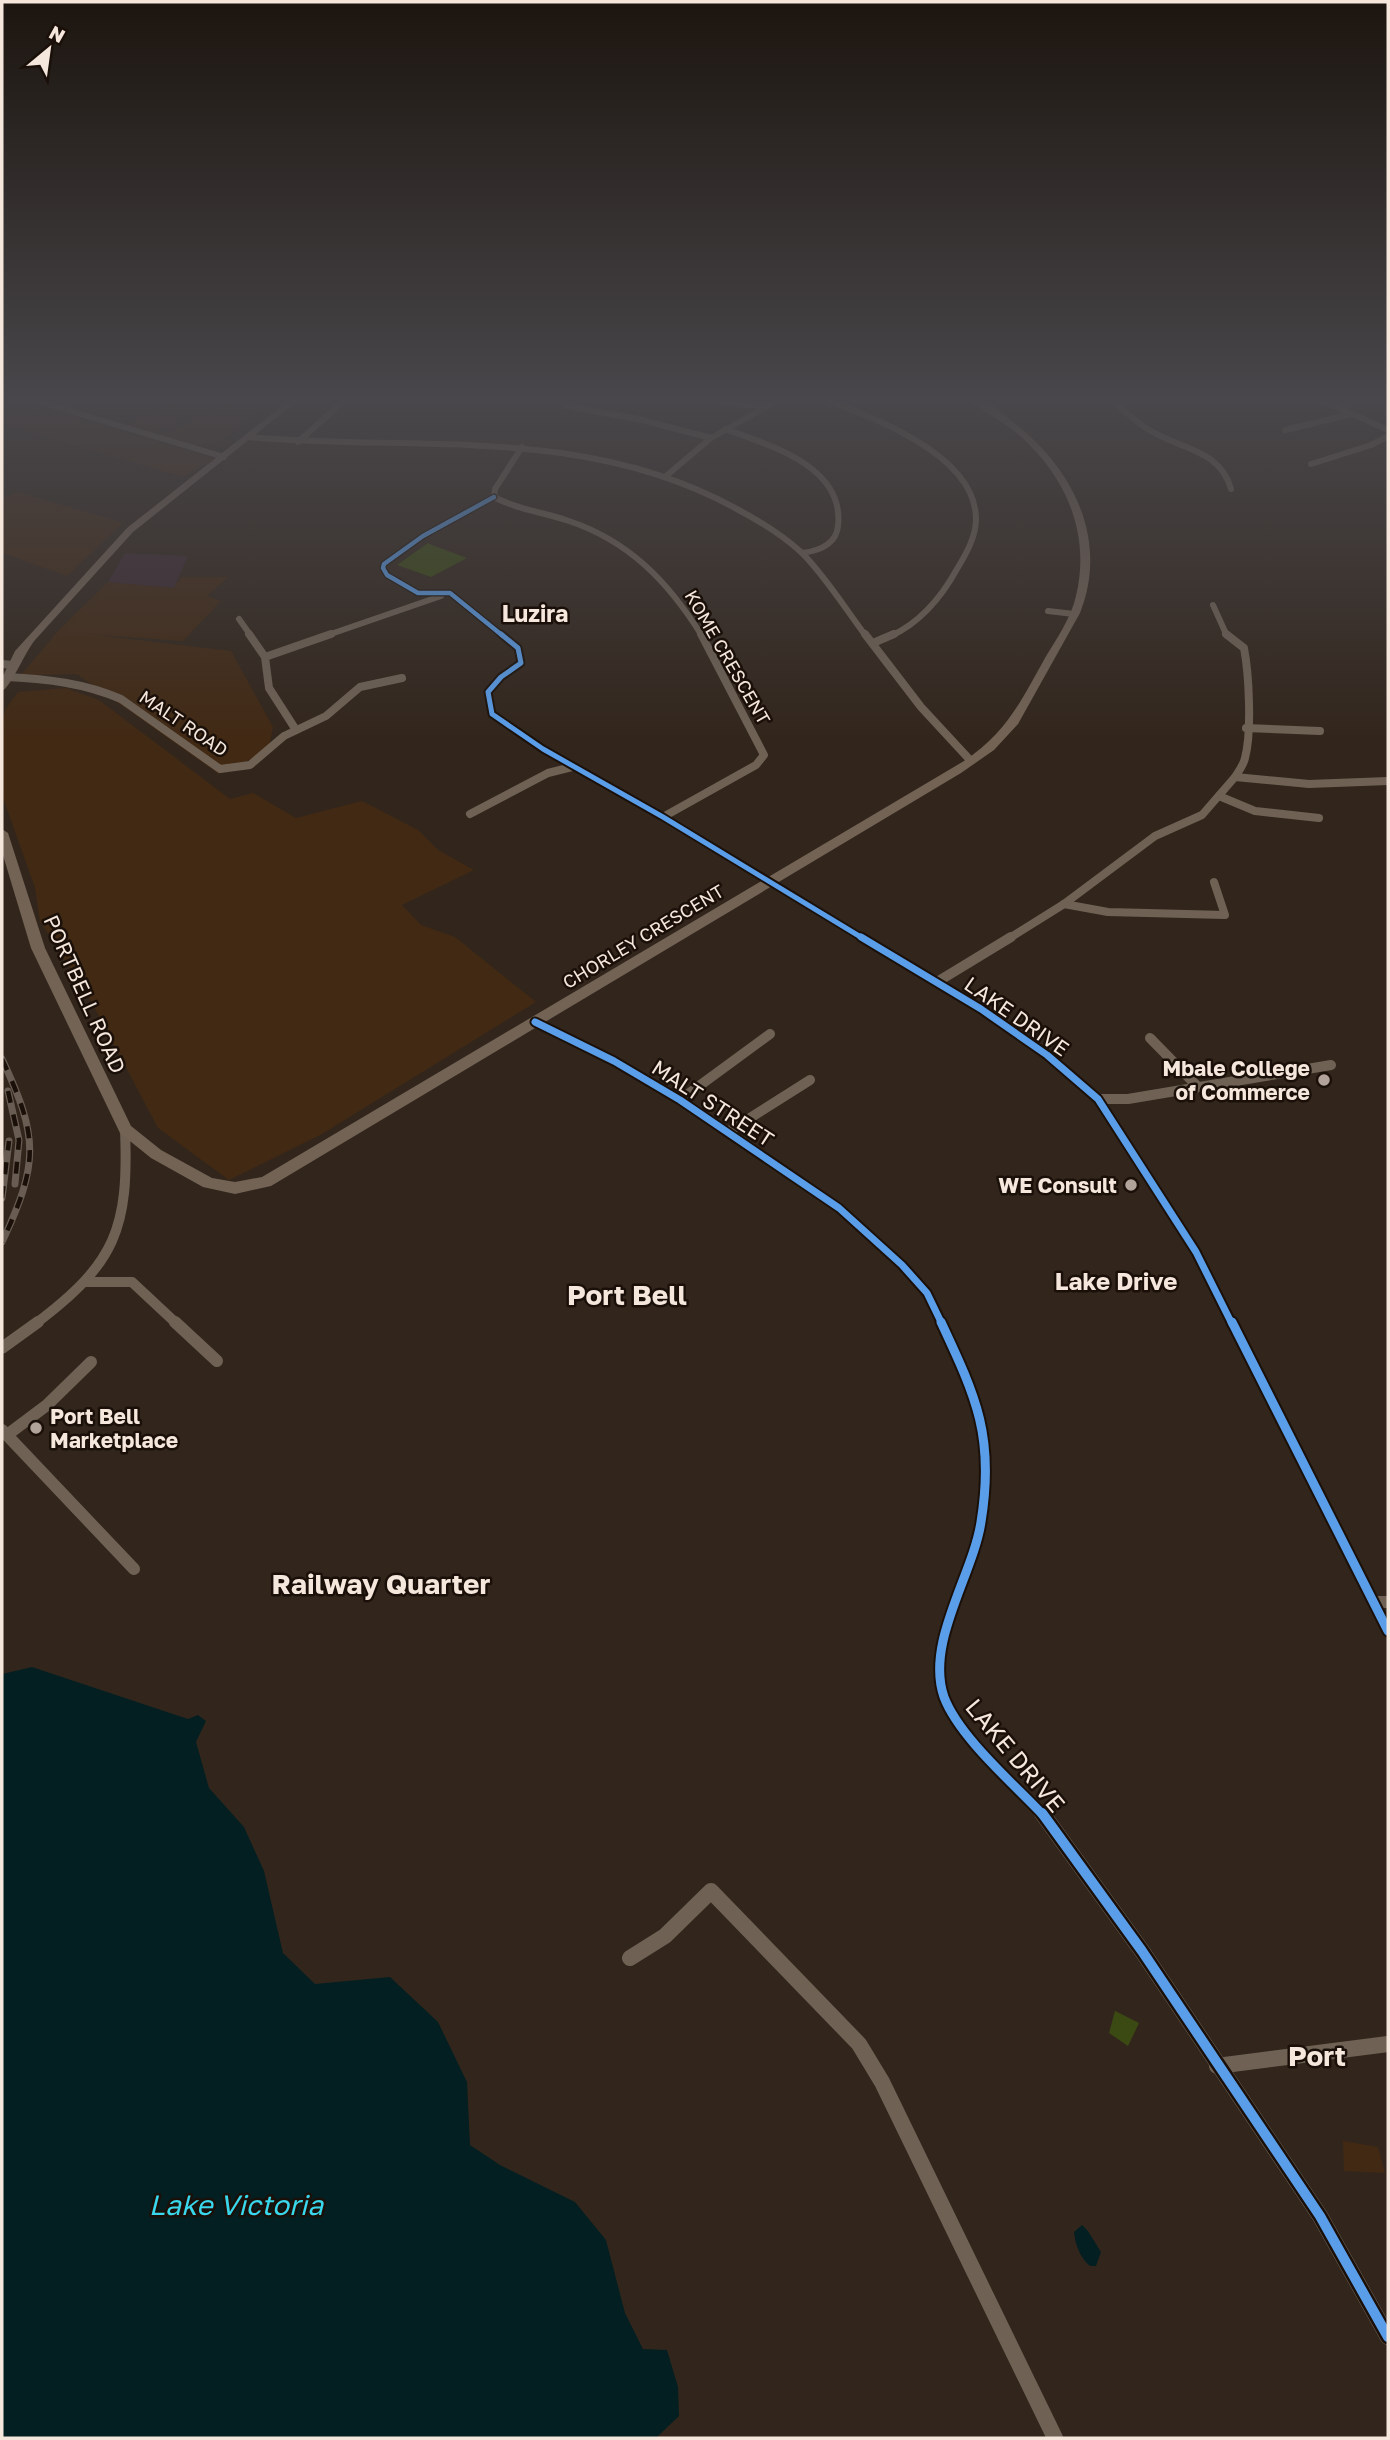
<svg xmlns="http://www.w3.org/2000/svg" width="1390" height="2440" font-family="'Golos Text',sans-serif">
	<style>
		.built { fill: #412914 }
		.education { fill: #3c2a30 }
		.green { fill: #3a4a12 }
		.water { fill: #041f21 }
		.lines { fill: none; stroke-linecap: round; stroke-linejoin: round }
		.street-far4 { stroke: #6f6255; stroke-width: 6 }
		.street-far3 { stroke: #6f6255; stroke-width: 8 }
		.street-far2 { stroke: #6f6255; stroke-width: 10 }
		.street-far1 { stroke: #6f6255; stroke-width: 12 }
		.street { stroke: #6f6255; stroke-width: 16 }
		.secondary { fill: #736355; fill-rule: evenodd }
		.rail-casing { stroke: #695d53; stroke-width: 7 }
		.rail { stroke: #1a1009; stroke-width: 4.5; stroke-dasharray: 12; stroke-linecap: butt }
		.cycleway-far4-casing { stroke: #1a1009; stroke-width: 7 }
		.cycleway-far3-casing { stroke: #1a1009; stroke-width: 9 }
		.cycleway-far2-casing { stroke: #1a1009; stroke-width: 11 }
		.cycleway-far1-casing { stroke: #1a1009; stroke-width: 13 }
		.cycleway-casing { stroke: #1a1009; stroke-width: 15 }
		.cycleway-far4 { stroke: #5a9eea; stroke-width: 4.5 }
		.cycleway-far3 { stroke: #5a9eea; stroke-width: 5 }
		.cycleway-far2 { stroke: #5a9eea; stroke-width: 7 }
		.cycleway-far1 { stroke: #5a9eea; stroke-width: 9 }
		.cycleway { stroke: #5a9eea; stroke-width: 10 }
		.poi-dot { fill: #b1a399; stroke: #1a1009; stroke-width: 2.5 }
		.labels { text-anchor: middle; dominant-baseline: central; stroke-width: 5; stroke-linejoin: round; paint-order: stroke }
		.far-street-label { font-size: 18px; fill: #f6e7dd; stroke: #1a1009 }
		.street-label { font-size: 21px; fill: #f6e7dd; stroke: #1a1009 }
		.poi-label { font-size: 21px; font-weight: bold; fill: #f6e7dd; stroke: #1a1009; text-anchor: end }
		.far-district-label { font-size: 23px; font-weight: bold; fill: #f6e7dd; stroke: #1a1009 }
		.quarter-label { font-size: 24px; font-weight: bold; fill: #f6e7dd; stroke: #1a1009 }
		.near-street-label { font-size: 24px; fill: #f6e7dd; stroke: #1a1009 }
		.district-label { font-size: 28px; font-weight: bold; fill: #f6e7dd; stroke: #1a1009 }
		.near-quarter-label { font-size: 28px; font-weight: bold; fill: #f6e7dd; stroke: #1a1009 }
		.near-water-label { font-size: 28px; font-style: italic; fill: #38d7eb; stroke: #1a1009 }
	</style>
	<rect width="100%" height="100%" fill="#32261c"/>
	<g class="built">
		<polygon points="43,398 177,398 120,421"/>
		<polygon points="181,398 233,398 153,434 124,425"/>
		<polygon points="238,398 273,398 222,441 194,445 159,436"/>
		<polygon points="29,407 40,407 215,459 183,477 2,424 2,419"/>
		<polygon points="17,492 123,523 67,576 2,553 2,499"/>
		<polygon points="181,577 229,577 207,596 221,601 183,641 87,634 231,651 273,727 268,751 219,774 77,674 21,675 58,631 108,582 173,588"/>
		<polygon points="66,688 99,700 230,799 253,793 296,818 362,801 418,830 438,850 474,870 402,905 421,925 455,937 536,1002 322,1134 229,1180 158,1128 90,999 40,921 35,888 2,795 2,726 5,710 18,692"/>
		<polygon points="1343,2141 1378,2147 1385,2173 1344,2171"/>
	</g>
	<polygon class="education" points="125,553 188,556 174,588 108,582"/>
	<g class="green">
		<polygon points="428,543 432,545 467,558 431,577 397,565"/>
		<polygon points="1115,2011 1139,2023 1128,2046 1109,2033"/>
	</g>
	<g class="water">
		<polygon points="32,1667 188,1719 198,1715 206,1721 196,1742 209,1788 244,1827 264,1871 283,1953 315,1984 390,1977 438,2022 467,2082 470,2145 500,2165 575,2202 606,2240 625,2313 643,2349 667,2350 678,2387 679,2416 656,2438 2,2438 2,1674"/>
		<path d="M1082,2225l6,6 13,21 -5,14h-6c-10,-8 -15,-22 -16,-34z"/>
	</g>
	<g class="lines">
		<g class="street-far4">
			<polyline points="27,398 224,457"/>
			<polyline points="701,398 765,407"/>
			<path d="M820,398c50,18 156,56 156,121 0,18 -10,35 -19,50 -16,29 -36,53 -66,67"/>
			<path d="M1107,398c14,8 25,21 39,30 31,21 74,20 85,61"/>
			<polyline points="1317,398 1388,430"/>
			<polyline points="566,406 638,419 711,438"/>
			<path d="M725,429c44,16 120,37 113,97 -2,19 -20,25 -36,27"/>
			<polyline points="1285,430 1352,414"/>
			<path d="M248,437c167,15 334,-13 487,71 23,12 47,27 66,44 22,21 46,59 65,84"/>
			<polyline points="298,442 347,398"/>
			<path d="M522,447l-27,42 -1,8c22,12 48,15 72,23 62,20 102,61 136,116"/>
			<polyline points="1311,464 1371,445 1388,436"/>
			<polyline points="666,476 711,438 782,398"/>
			<polyline points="494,497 423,536 384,564 383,568 387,575 418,593 450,593 503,636"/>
			<polyline points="1213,605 1227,636"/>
			<polyline points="1048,611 1074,614"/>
			<polyline points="239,619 251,636"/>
			<polyline points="325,636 441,596"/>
		</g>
		<g class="street-far3">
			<polyline points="249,634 265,657 269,688 296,730"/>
			<polyline points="501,634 518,648 521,663 501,677 488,692 492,714 543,749 663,817 864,939"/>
			<polyline points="865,634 921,707 970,760"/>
			<path d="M1226,634l18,14c5,26 8,84 1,110 -1,6 -6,13 -10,19l74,7 79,-3"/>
			<polyline points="873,643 894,634"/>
			<polyline points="265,657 331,634"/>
			<polyline points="2,664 13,665"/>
			<path d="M7,677c40,2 77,6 114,22l99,70 30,-4 34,-29 42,-20 34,-29 42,-9"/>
			<polyline points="1246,728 1320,731"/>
			<polyline points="1219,796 1255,811 1319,818"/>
			<polyline points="470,814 548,773 572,767"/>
			<polyline points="663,817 756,765 764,755 701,634"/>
			<polyline points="1064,904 1108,912 1225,915 1214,882"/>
			<polyline points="1008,939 1064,904 1155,836 1202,815 1235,777"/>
		</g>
		<g class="street-far2">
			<polyline points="861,937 981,1009 1047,1055 1098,1099 1196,1252 1232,1324"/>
			<polyline points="937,982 1011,937"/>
			<polyline points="535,1022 614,1061 680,1100 839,1208 902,1265 927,1293 942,1324"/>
			<polyline points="1150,1038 1198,1087"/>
			<polyline points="1098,1099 1128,1099 1331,1065"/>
			<polyline points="680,1100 770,1034"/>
			<polyline points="728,1132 810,1080"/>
			<polyline points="85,1282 132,1282 177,1324"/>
			<path d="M35,1324c81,-61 94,-95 90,-195"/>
		</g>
		<g class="street-far1">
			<polyline points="175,1322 217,1361"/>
			<path d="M941,1322c35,75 54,115 40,200 -8,53 -56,121 -37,175 15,40 70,87 99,118"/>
			<polyline points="1232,1322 1388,1631"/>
			<polyline points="2,1348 38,1322"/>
			<polyline points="2,1430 134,1569"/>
			<polyline points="7,1435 47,1405 91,1362"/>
			<polyline points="1374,1602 1388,1602"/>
		</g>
		<g class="street">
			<polyline points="1042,1813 1142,1951 1320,2216 1388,2337"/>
			<polyline points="630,1958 665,1936 711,1891 859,2044 882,2082 1055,2438"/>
			<polyline points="1217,2066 1388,2044"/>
		</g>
		<g class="secondary">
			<path d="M292,398h9l-168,134 -98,108c-10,12 -24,47 -33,51v-13l13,-27 112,-123z"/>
			<path d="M967,398c17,-1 34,14 47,25 59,45 95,117 66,190l-62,111 -24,26 -33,23 -690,413 -36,8 -32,-7 -52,-29 -31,-25 -89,-185 -29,-96v-23l6,4 37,115 86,178 30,24 51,28 23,4 27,-5 702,-416c43,-29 57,-60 81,-103 12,-20 26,-40 31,-62 15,-62 -10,-120 -57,-161 -16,-14 -36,-23 -52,-37z"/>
		</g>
		<defs>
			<g id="rail">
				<path d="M2,1059c37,79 37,104 0,183"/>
				<polyline points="8,1091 19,1140 15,1184"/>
				<polyline points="2,1198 9,1141"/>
			</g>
		</defs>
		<use href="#rail" class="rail-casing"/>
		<use href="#rail" class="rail"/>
		<defs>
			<polyline id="cycleway-far4" points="494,497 423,536 384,564 383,568 387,575 418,593 450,593 503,636"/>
			<polyline id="cycleway-far3" points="501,634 518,648 521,663 501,677 488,692 492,714 543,749 663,817 864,939"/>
			<g id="cycleway-far2">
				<polyline points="861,937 981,1009 1047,1055 1098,1099 1196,1252 1232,1324"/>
				<polyline points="535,1022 614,1061 680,1100 839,1208 902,1265 927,1293 942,1324"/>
			</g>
			<g id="cycleway-far1">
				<path d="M941,1322c35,75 54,115 40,200 -8,53 -56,121 -37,175 15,40 70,87 99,118"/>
				<polyline points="1232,1322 1388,1631"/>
			</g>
			<polyline id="cycleway" points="1042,1813 1142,1951 1320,2216 1388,2337"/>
		</defs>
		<use href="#cycleway-far4" class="cycleway-far4-casing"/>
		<use href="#cycleway-far3" class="cycleway-far3-casing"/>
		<use href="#cycleway-far2" class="cycleway-far2-casing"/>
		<use href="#cycleway-far1" class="cycleway-far1-casing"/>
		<use href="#cycleway" class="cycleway-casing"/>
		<use href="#cycleway-far4" class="cycleway-far4"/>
		<use href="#cycleway-far3" class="cycleway-far3"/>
		<use href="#cycleway-far2" class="cycleway-far2"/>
		<use href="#cycleway-far1" class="cycleway-far1"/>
		<use href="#cycleway" class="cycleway"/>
	</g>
	<linearGradient id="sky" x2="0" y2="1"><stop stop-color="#1c150f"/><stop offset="0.54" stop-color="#49474b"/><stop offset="1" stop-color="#49474b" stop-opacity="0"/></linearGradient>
	<rect width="1390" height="739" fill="url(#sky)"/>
	<g class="poi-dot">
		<circle cx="1324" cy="1080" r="7"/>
		<circle cx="1131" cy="1185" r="7"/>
		<circle cx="36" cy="1428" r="7"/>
	</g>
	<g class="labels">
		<g class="far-street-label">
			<text transform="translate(728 657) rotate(60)">KOME CRESCENT</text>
			<text transform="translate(184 723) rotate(34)">MALT ROAD</text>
			<text transform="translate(643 936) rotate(-31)">CHORLEY CRESCENT</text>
		</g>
		<g class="street-label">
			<text transform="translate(85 994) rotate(66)">PORTBELL ROAD</text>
			<text transform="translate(1017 1016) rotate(35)">LAKE DRIVE</text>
			<text transform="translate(713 1103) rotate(33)">MALT STREET</text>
		</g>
		<g class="poi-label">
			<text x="1310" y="1068">Mbale College<tspan x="1310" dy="24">of Commerce</tspan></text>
			<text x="1117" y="1185">WE Consult</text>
			<text x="50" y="1416" text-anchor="start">Port Bell<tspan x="50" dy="24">Marketplace</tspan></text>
		</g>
		<g class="far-district-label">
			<text x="535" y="613">Luzira</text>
		</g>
		<g class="quarter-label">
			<text x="1116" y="1280">Lake Drive</text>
		</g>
		<g class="near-street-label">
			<text transform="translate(1016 1755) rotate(50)">LAKE DRIVE</text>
		</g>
		<g class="district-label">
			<text x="627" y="1294">Port Bell</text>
		</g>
		<g class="near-quarter-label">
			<text x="381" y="1583">Railway Quarter</text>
			<text x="1317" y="2055">Port</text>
		</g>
		<g class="near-water-label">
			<text x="236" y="2204">Lake Victoria</text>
		</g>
	</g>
	<rect width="1390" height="2440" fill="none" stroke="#f6e7dd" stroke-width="7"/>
	<g transform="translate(49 49) rotate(29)" stroke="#1a1009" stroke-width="5" paint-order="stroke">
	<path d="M0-5L12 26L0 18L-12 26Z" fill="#f6e7dd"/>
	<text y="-10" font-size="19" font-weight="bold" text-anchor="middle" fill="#f6e7dd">N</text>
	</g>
</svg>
